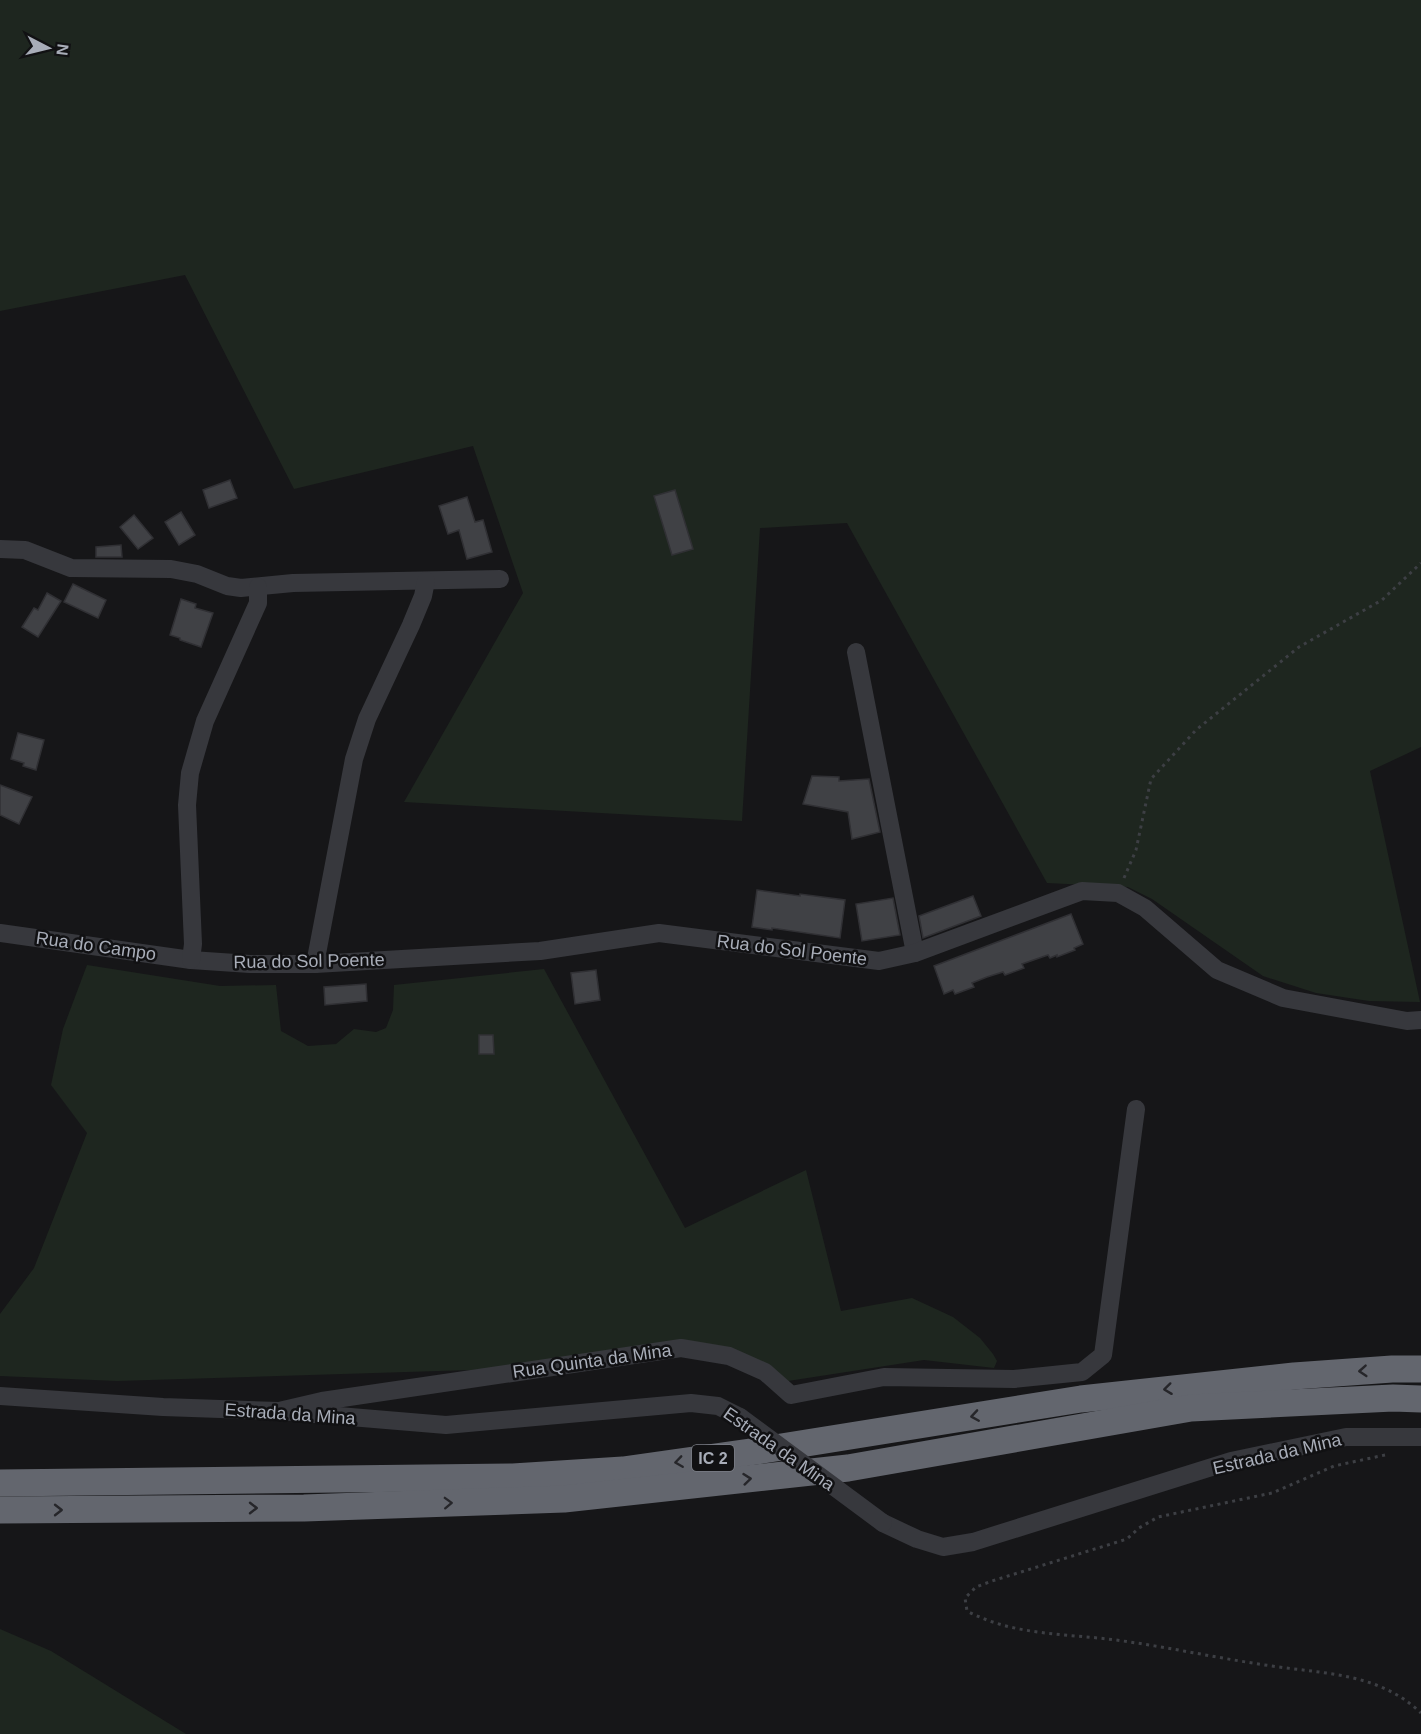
<svg xmlns="http://www.w3.org/2000/svg" width="1421" height="1734" font-family="Helvetica,sans-serif">
	<style>
		.green { fill: #1e261f }
		.building { fill: #404145; stroke: #303034; stroke-width: 1.5 }
		.lines { fill: none; stroke-linecap: round; stroke-linejoin: round }
		.path { stroke: #3d3f44; stroke-width: 3; stroke-dasharray: 3 4.5; stroke-linecap: butt }
		.minor { stroke: #37383d; stroke-width: 18 }
		.highway { stroke: #63666e; stroke-width: 27 }
		.minor-bridge { stroke: #37383d; stroke-width: 18 }
		.oneway { stroke: #26262a }
		.labels { text-anchor: middle; dominant-baseline: central; stroke-width: 5; stroke-linejoin: round; paint-order: stroke }
		.shield { fill: #111113; stroke: #7b7e86; stroke-width: 1.5 }
		.shield-label { font-size: 16px; font-weight: bold; fill: #a8adb8 }
		.street-label { font-size: 18px; fill: #a8adb8; stroke: #111113 }
	</style>
	<rect width="100%" height="100%" fill="#161618"/>
	<g class="green">
		<polygon points="0,0 1421,0 1421,747 1370,771 1420,1002 1369,1001 1316,993 1263,976 1152,899 1128,887 1047,883 847,523 760,528 742,821 404,802 523,593 473,446 294,489 185,275 0,311"/>
		<polygon points="87,965 220,986 276,985 281,1031 308,1046 336,1044 354,1029 376,1032 386,1028 393,1010 394,985 544,969 685,1228 806,1170 841,1311 912,1298 953,1317 980,1338 993,1354 997,1361 994,1368 924,1360 788,1381 732,1348 503,1369 117,1381 0,1376 0,1314 34,1268 87,1133 51,1085 63,1029"/>
		<polygon points="0,1629 51,1651 186,1734 0,1734"/>
	</g>
	<g class="building">
		<polygon points="230,480 237,498 209,508 203,490"/>
		<polygon points="675,490 693,549 672,555 654,496"/>
		<polygon points="467,497 475,522 483,520 492,552 467,559 459,530 448,534 439,506"/>
		<polygon points="181,512 195,535 179,545 165,522"/>
		<polygon points="134,515 153,538 138,549 120,527"/>
		<polygon points="121,545 122,557 96,557 96,547"/>
		<polygon points="73,584 106,600 98,618 64,602"/>
		<polygon points="47,593 61,601 38,637 22,627 34,608 38,610"/>
		<polygon points="181,599 196,604 195,608 213,613 201,647 180,640 180,638 170,635"/>
		<polygon points="18,733 44,740 36,770 23,766 24,763 11,759"/>
		<polygon points="812,776 839,777 839,781 869,779 880,832 852,839 848,812 803,804"/>
		<polygon points="0,785 32,797 19,824 0,815"/>
		<polygon points="757,890 800,896 800,894 845,900 840,938 772,928 772,930 752,927"/>
		<polygon points="973,896 981,916 923,938 919,916"/>
		<polygon points="893,898 900,935 862,941 856,904"/>
		<polygon points="1071,914 1083,944 1074,948 1075,950 1057,957 1057,955 1050,958 1048,955 1022,964 1024,968 1005,975 1003,972 987,977 972,983 974,987 955,994 953,990 944,994 934,966"/>
		<polygon points="596,970 600,1000 575,1004 571,973"/>
		<polygon points="366,984 367,1001 325,1005 324,987"/>
		<polygon points="479,1035 493,1035 494,1054 479,1054"/>
	</g>
	<g class="lines">
		<g class="path">
			<polyline points="1124,878 1136,850 1151,779 1196,730 1299,647 1382,600 1421,563"/>
			<path d="M1385,1455l-51,11 -62,27 -114,24 -19,11 -12,11 -135,42 -16,6 -11,11 2,13c49,26 102,22 156,30 50,7 99,18 149,25 54,8 107,7 149,47"/>
		</g>
		<g class="minor">
			<polyline points="0,549 25,550 71,568 171,569 197,574 227,586 241,588 293,583 500,579"/>
			<polyline points="856,652 915,953"/>
			<polyline points="0,933 191,960 250,964 315,964 540,951 659,933 879,961 915,953 1082,891 1118,893 1145,908 1217,970 1283,998 1407,1021 1421,1020"/>
			<polyline points="191,960 193,944 187,805 190,773 205,721 258,603 258,587"/>
			<polyline points="315,964 354,759 367,719 411,625 423,596 426,581"/>
			<polyline points="0,1396 163,1407 279,1411 446,1425 691,1403 718,1406 740,1417"/>
			<polyline points="279,1411 322,1401 681,1348 729,1356 765,1372 791,1395 884,1377 1014,1379 1082,1372 1103,1355 1136,1109"/>
			<polyline points="883,1523 917,1539 943,1547 973,1542 1231,1461 1346,1437 1421,1437"/>
		</g>
		<g class="highway">
			<polyline points="0,1483 513,1477 623,1470 750,1452 1081,1399 1294,1376 1392,1369 1421,1369"/>
			<polyline points="0,1510 304,1508 564,1499 848,1468 1191,1408 1393,1398 1421,1399"/>
		</g>
		<polyline class="minor-bridge" points="740,1417 883,1523"/>
	</g>
	<defs><path id="oneway-chevron" d="M-2-3.5L2.5 0L-2 3.5" fill="none" stroke-width="1.6" stroke-linecap="round" stroke-linejoin="round" transform="scale(1.5)"/></defs>
	<g class="oneway">
		<use href="#oneway-chevron" transform="translate(1363 1371) rotate(176)"/>
		<use href="#oneway-chevron" transform="translate(1168 1389) rotate(173)"/>
		<use href="#oneway-chevron" transform="translate(975 1416) rotate(171)"/>
		<use href="#oneway-chevron" transform="translate(679 1462) rotate(172)"/>
		<use href="#oneway-chevron" transform="translate(747 1479) rotate(-6)"/>
		<use href="#oneway-chevron" transform="translate(448 1503) rotate(-2)"/>
		<use href="#oneway-chevron" transform="translate(253 1508)"/>
		<use href="#oneway-chevron" transform="translate(58 1510)"/>
	</g>
	<g class="labels">
		<rect class="shield" x="692" y="1445" width="42" height="26" rx="4.5"/>
		<g class="shield-label">
			<text x="713" y="1458">IC 2</text>
		</g>
		<g class="street-label">
			<text transform="translate(96 946) rotate(8)">Rua do Campo</text>
			<text transform="translate(792 950) rotate(7)">Rua do Sol Poente</text>
			<text transform="translate(309 961) rotate(-1)">Rua do Sol Poente</text>
			<text transform="translate(592 1361) rotate(-8)">Rua Quinta da Mina</text>
			<text transform="translate(290 1414) rotate(4)">Estrada da Mina</text>
			<text transform="translate(779 1449) rotate(35)">Estrada da Mina</text>
			<text transform="translate(1277 1454) rotate(-13)">Estrada da Mina</text>
		</g>
	</g>
	<g transform="translate(48 48) rotate(97)" stroke="#111113" stroke-width="4.5" paint-order="stroke">
	<path d="M0-4.5L10 22L0 15L-10 22Z" fill="#a8adb8"/>
	<text y="-9" font-size="16" font-weight="bold" text-anchor="middle" fill="#a8adb8">N</text>
	</g>
</svg>
